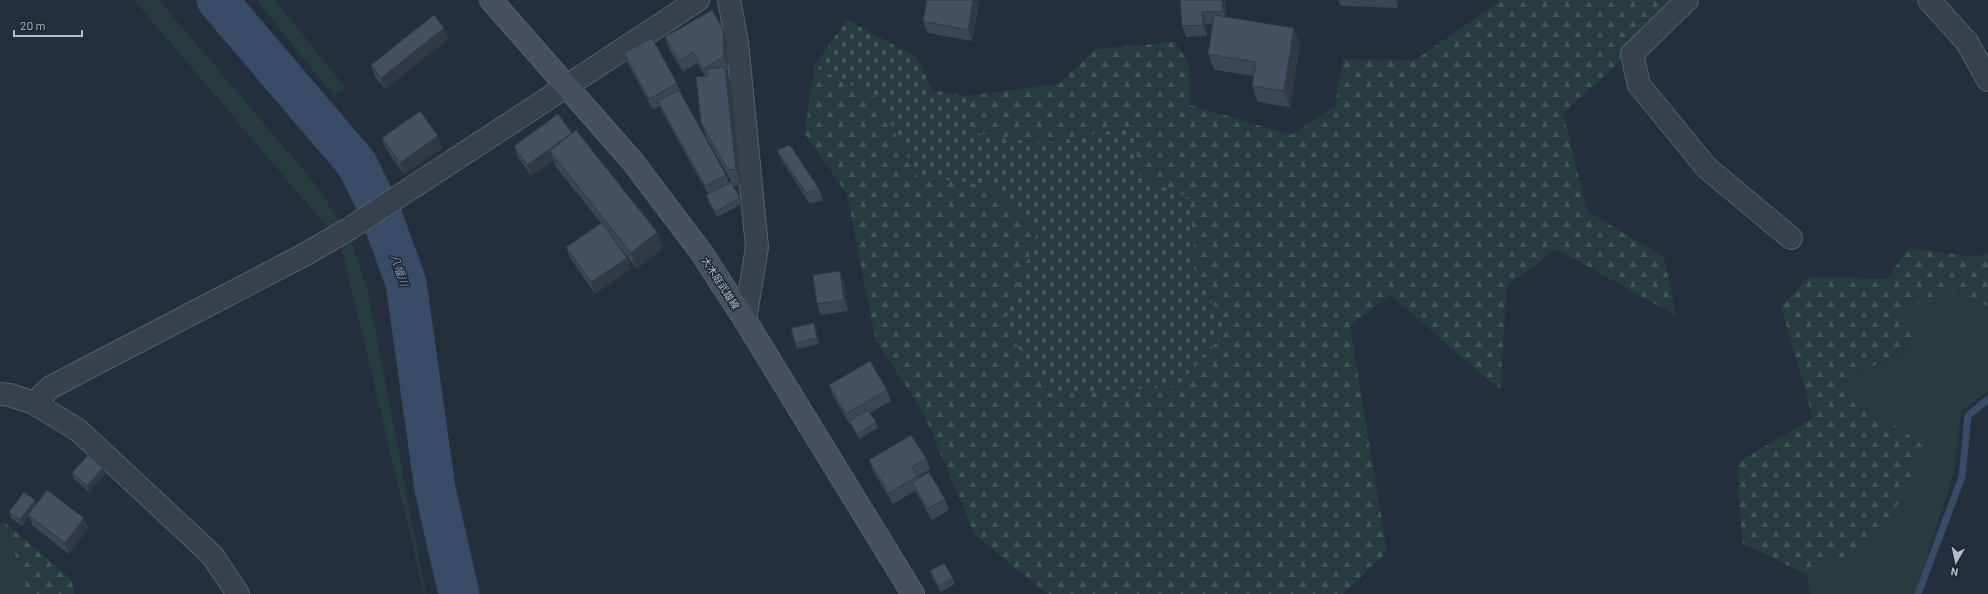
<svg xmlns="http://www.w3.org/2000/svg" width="1988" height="594" font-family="Barlow,'Noto Sans JP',sans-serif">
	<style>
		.grass { fill: #263c3f }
		.forest { fill: url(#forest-firs) }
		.cemetery { fill: url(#cemetery-stones) }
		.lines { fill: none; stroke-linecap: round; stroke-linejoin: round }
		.stream { stroke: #394c67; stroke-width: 7 }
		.river { stroke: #394c67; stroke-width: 41 }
		.street-casing { stroke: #565f6c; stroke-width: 24 }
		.secondary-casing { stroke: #565f6c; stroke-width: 24 }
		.street { stroke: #38414e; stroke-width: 22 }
		.secondary { stroke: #465061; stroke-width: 22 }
		.wall { fill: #3b4654 }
		.shaded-wall { fill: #303945 }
		.building { fill: #455162; stroke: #303945 }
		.labels { text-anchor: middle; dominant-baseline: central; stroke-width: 3; stroke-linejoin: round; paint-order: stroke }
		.street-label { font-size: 10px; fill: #b4bcc9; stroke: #1d2633 }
		.water-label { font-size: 11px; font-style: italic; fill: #7c92b1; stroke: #1d2633 }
	</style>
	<defs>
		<pattern id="forest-firs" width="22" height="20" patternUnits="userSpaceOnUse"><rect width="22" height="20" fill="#263c3f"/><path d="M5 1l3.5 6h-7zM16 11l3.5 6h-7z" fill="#435659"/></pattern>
		<pattern id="cemetery-stones" width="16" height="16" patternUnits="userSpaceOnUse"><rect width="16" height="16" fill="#263c3f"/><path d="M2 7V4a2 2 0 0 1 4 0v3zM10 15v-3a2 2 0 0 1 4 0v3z" fill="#435659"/></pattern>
	</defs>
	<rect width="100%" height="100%" fill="#242f3e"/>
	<g class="grass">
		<polygon points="134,0 159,0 317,186 351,241 368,292 426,594 424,594 342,249 326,226"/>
		<polygon points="257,0 275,0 345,87 334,96"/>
		<polygon points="1949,292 1988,306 1988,391 1961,411 1954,473 1915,594 1810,594 1807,575 1884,534 1837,385 1916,346 1899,310"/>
		<polygon points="5,523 28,594 0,594 0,524"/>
	</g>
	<g class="forest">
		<polygon points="1502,0 1674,0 1612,69 1563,113 1587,211 1664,257 1676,316 1557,249 1507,286 1500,390 1390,295 1350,326 1387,552 1343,594 1047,594 975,535 923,412 876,341 847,194 805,134 814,66 878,98 918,177 990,185 1038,230 1004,326 1229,329 1197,278 1189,198 1139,176 1133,126 1043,144 976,133 966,96 1059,84 1096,49 1175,42 1188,62 1190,105 1291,135 1335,106 1343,59 1415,60"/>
		<polygon points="1908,248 1976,257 1988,252 1988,306 1949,292 1900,310 1916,345 1838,384 1924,446 1884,535 1807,575 1742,543 1737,463 1813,418 1781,307 1808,277 1887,279"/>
		<polygon points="5,523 70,578 75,594 28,594"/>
	</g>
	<polygon class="cemetery" points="847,20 917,57 932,90 966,96 976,133 1043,144 1134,126 1139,176 1189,198 1197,278 1229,329 1176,387 1049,393 1004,326 1038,230 990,185 918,177 878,98 814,66"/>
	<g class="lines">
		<polyline class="stream" points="1918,594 1962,477 1968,416 1988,399"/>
		<polyline class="river" points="217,0 357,164 380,211 406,283 435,489 459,594"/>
		<defs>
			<g id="street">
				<polyline points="729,0 737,42 757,247 745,320"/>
				<polyline points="1687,0 1632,54 1639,85 1707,168 1791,238"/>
				<polyline points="1929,0 1967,42 1988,80"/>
				<polyline points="0,394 10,395 34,403 78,430 212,555 238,594"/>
				<polyline points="34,403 51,387 304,255 349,229 698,0"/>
			</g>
			<polyline id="secondary" points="491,0 633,162 701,252 745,320 913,594"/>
		</defs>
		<use href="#street" class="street-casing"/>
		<use href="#secondary" class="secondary-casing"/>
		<use href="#street" class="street"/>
		<use href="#secondary" class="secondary"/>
	</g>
	<g class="wall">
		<polygon points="1180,0 1225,0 1226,17 1300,44 1290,107 1258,102 1252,86 1254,76 1214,70 1208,54 1213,23 1206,24 1207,36 1186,37 1182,26"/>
		<polygon points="1338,0 1398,0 1398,8 1341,6"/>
		<polygon points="979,3 972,41 928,33 923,21"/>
		<polygon points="444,28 448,39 385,89 375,77 371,65"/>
		<polygon points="665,37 727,40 728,68 726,70 731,83 741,185 734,186 707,139 701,123 705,76 697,63 683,72 669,49"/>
		<polygon points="624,53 677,83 681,94 726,175 729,183 740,198 742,204 717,217 708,201 706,195 708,194 662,112 660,106 653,110 628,64"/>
		<polygon points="572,134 657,232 663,248 637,269 614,240 627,258 631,269 595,294 570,258 566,247 601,223 556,167 554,160 531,176 518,157 514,146"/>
		<polygon points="382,138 442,148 404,174 386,149"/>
		<polygon points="777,150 819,189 823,200 810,204 782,161"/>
		<polygon points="844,282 848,311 821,315 817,304"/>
		<polygon points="816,329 819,344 797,349 795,343"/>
		<polygon points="829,385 887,390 891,401 870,413 876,422 878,428 859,439 851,425 850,425 833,396"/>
		<polygon points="926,458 930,469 918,477 918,478 945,499 949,510 932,520 915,491 893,504 873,471 869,460"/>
		<polygon points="72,473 105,474 89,492 74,479"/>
		<polygon points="35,500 37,504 84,518 88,529 69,554 33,526 29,516 22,526 11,518 9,512"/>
		<polygon points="930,571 953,578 955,584 941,592 932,577"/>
	</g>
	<g class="shaded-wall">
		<polygon points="973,0 978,0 979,3 972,41 968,30"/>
		<polygon points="1222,0 1225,0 1225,2 1227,22 1223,11"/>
		<polygon points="1395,0 1398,0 1398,8"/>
		<polygon points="1202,12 1206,24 1207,36 1203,25"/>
		<polygon points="444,28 448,39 385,89 381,78"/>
		<polygon points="1294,28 1300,44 1290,107 1284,91"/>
		<polygon points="723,29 727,40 728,68 724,57"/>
		<polygon points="725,67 731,83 741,185 736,169"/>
		<polygon points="572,133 576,144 550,151 554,160 531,176 527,165"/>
		<polygon points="438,136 442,148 404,174 400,163"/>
		<polygon points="657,232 663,248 637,269 631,253"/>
		<polygon points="627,258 631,269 595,294 591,282"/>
		<polygon points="840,271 844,282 848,311 844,300"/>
		<polygon points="814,323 816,329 819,344 817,338"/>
		<polygon points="103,468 105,474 89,492 87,486"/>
		<polygon points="35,500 37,506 28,515 29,516 22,526 20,520"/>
		<polygon points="84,518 88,529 69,554 65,543"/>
	</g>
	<g class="building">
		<polygon points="927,0 973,0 968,30 923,21"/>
		<polygon points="1180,0 1222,0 1223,11 1202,12 1203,25 1182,26"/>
		<polygon points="712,10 723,29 724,57 703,69 693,52 679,61 665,37"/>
		<polygon points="434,15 444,28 381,78 371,65"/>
		<polygon points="1214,15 1294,28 1284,91 1252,86 1256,62 1208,54"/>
		<polygon points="652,38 677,83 649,99 624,53"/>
		<polygon points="725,67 736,169 728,170 701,123 696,77 708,76 707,69"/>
		<polygon points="679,90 726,175 705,186 658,101"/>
		<polygon points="420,111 438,136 400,163 382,138"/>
		<polygon points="558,114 572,133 527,165 514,146"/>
		<polygon points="576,130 657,232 631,253 550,151"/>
		<polygon points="790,145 819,189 806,193 777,150"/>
		<polygon points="731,182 740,198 715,212 706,195"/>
		<polygon points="602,223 627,258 591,282 566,247"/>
		<polygon points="840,271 844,300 817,304 813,275"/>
		<polygon points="814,323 817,338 795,343 791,328"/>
		<polygon points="870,361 887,390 846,414 829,385"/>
		<polygon points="868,410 876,422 857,434 849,421"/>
		<polygon points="911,435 926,458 912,467 917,476 889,493 869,460"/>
		<polygon points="88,455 103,468 87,486 72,473"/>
		<polygon points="929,472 945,499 928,509 912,482"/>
		<polygon points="47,490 84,518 65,543 28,515"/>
		<polygon points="24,492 35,500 20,520 9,512"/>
		<polygon points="944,563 953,578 939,586 930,571"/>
	</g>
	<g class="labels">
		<g class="street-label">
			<text transform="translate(721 283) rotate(57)">大木庭武雄線</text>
		</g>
		<g class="water-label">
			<text transform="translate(400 270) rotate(72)">八幡川</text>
		</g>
	</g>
	<g transform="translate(1956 562) rotate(189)" stroke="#1d2633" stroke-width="3" paint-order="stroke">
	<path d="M0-3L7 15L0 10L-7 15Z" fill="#b4bcc9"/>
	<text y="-6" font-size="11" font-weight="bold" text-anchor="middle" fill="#b4bcc9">N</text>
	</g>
	<path d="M14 30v6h68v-6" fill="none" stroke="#b4bcc9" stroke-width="2"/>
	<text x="20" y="30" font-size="12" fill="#b4bcc9" stroke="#1d2633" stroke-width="3" paint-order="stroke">20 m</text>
</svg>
